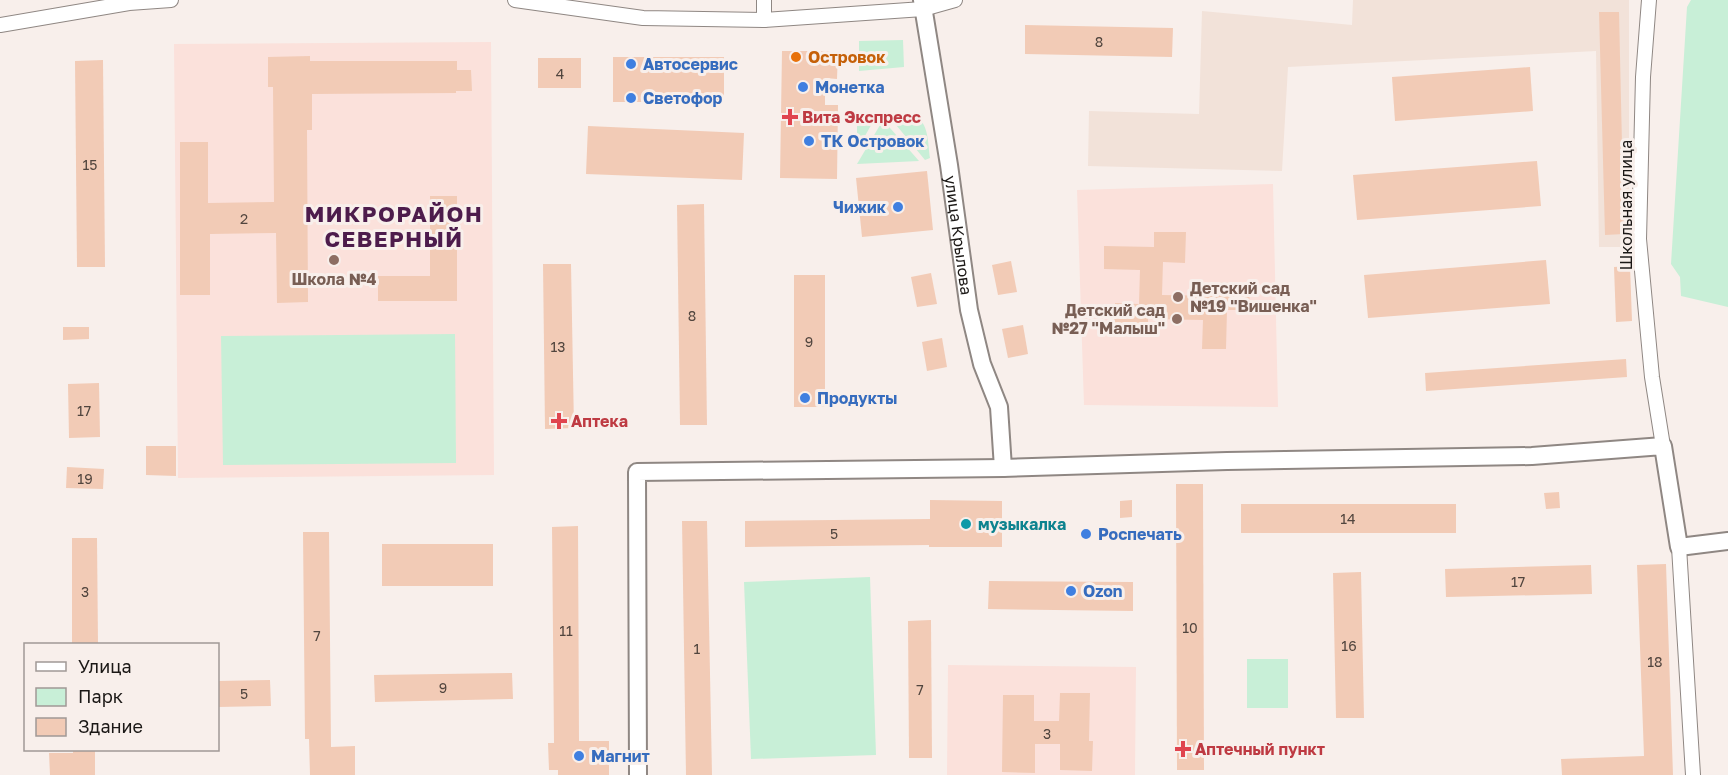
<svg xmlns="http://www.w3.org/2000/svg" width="1728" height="775" font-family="'Golos Text',sans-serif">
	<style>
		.built { fill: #f2e2d9 }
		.education { fill: #fbe1db }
		.green { fill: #c8efd7 }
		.building { fill: #f2cbb6 }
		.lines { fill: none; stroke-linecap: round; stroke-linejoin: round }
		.minor-casing { stroke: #8f8783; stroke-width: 16 }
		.tertiary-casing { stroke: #8f8783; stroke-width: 20 }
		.minor { stroke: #fff; stroke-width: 14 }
		.tertiary { stroke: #fff; stroke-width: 16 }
		.food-dot { fill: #e8710a; stroke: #f8efeb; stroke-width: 2 }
		.shop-dot { fill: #3f7fe0; stroke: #f8efeb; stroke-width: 2 }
		.health-dot { fill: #e0444e; stroke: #f8efeb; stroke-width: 2 }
		.education-dot { fill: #8d6e63; stroke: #f8efeb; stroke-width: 2 }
		.culture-dot { fill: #0f9aa8; stroke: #f8efeb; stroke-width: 2 }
		.labels { text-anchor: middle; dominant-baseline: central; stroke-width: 6; stroke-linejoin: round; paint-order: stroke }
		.number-label { font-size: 14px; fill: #51453e }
		.food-label { font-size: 16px; font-weight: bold; fill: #c56008; stroke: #f8efeb; text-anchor: start }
		.shop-label { font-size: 16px; font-weight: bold; fill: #366cbe; stroke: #f8efeb; text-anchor: start }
		.health-label { font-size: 16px; font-weight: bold; fill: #be3a42; stroke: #f8efeb; text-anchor: start }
		.street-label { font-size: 16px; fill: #1b1816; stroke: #f8efeb }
		.education-label { font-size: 16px; font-weight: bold; fill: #785e54; stroke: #f8efeb }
		.culture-label { font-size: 16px; font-weight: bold; fill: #0d838f; stroke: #f8efeb; text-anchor: start }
		.district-label { font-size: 22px; font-weight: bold; letter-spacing: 1.5px; fill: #4d1c4c; stroke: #f8efeb }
	</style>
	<rect width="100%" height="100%" fill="#f8efeb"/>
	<polygon class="built" points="1353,0 1629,0 1629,247 1599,247 1596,51 1288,67 1282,171 1088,166 1089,111 1199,114 1202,11 1352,25"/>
	<g class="education">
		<polygon points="491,42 494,475 178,478 174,44"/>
		<polygon points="1273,184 1278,407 1084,405 1077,190"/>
		<polygon points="948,665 1136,667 1135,775 947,775"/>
	</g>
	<g class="green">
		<polygon points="1691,0 1728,0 1728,307 1681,296 1680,277 1671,264 1687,7"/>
		<polygon points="903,40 904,67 859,71 859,41"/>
		<path d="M918,118c11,8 10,27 12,40l-5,2 -33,-40z"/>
		<polygon points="874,120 857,150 857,121"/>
		<polygon points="883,120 919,161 857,164"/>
		<polygon points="455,334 456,463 223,465 221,336"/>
		<polygon points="870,577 876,755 751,759 744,582"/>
		<rect x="1247" y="659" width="41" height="49"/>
	</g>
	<g class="building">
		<polygon points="1599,12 1619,12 1624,234 1605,235"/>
		<polygon points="1025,25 1173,28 1172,57 1025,54"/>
		<polygon points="782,51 838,51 837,79 825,78 825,105 838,105 837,179 780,178"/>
		<polygon points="310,56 310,61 457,61 457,70 471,70 472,91 456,91 456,93 312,94 312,130 307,130 308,302 277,303 276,233 210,234 210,295 180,295 180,142 208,142 208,203 274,202 273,87 268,87 268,57"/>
		<rect x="613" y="57" width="111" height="45"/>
		<rect x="538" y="58" width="43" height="30"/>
		<polygon points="103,60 105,267 77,267 75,61"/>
		<polygon points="1530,67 1533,111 1395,121 1392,77"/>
		<polygon points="588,126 744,133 742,180 586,174"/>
		<polygon points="1537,161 1541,206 1357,220 1353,175"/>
		<polygon points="927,171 933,230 862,237 856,178"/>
		<polygon points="430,196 457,196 457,301 378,301 378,276 430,276"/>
		<polygon points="704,204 707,425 680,425 677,205"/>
		<polygon points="1154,232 1186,232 1185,263 1163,262 1162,295 1218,296 1218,282 1250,283 1249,310 1227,310 1226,349 1202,349 1203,320 1148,319 1148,332 1114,331 1115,303 1139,304 1140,270 1104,269 1104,246 1154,247"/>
		<polygon points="1546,260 1550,304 1368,318 1364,275"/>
		<polygon points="1011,261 1017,292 998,295 992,265"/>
		<polygon points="543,264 571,264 574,428 545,429"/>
		<polygon points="1630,266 1632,321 1616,322 1614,267"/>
		<polygon points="931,273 937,304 917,307 911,277"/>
		<rect x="794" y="275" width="31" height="132"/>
		<polygon points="1023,325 1028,354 1008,358 1002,329"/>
		<polygon points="63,327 89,327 89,339 63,340"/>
		<polygon points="942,338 947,367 927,371 922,342"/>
		<polygon points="1626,359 1627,377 1426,391 1425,373"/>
		<polygon points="99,383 100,437 69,438 68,384"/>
		<polygon points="146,446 176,446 176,476 146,475"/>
		<polygon points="67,467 104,469 103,489 66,488"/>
		<polygon points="1176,484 1203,484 1204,770 1177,770"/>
		<polygon points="1559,492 1560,508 1546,509 1544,493"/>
		<polygon points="930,500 1002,501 1002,547 929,547 929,545 745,547 745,521 930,519"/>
		<polygon points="1132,500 1132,517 1120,518 1120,501"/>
		<rect x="1241" y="504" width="215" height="29"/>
		<polygon points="682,521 707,521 712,775 686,775"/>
		<polygon points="578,526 579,741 609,741 609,775 558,775 558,770 549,770 548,743 554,743 552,527"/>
		<polygon points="303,532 329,532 331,747 355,746 355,775 310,775 309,739 305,739"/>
		<polygon points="72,538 97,538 98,645 72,645"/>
		<rect x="382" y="544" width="111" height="42"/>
		<polygon points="1666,564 1673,775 1562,775 1561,759 1644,756 1637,565"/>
		<polygon points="1591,565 1592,594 1446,597 1445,569"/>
		<polygon points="1361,572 1364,718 1336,718 1333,573"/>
		<polygon points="989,581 1133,582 1133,611 988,609"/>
		<polygon points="931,620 932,758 909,758 908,621"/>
		<polygon points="512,673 513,699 375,702 374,675"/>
		<polygon points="270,680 271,706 218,707 218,681"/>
		<polygon points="1060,693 1090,693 1089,741 1093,741 1092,771 1060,770 1060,744 1035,744 1035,773 1002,772 1003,695 1034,695 1034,721 1059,721"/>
		<polygon points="73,750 95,750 95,775 50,775 49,753 73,753"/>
	</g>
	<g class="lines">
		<defs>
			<g id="minor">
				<polyline points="515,0 643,18 764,20 923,9 955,0"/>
				<polyline points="764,0 764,20"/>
				<polyline points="1649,0 1643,77 1639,239 1652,377 1663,446"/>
				<polyline points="0,25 129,3 171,0"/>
				<polyline points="1679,547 1693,775"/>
			</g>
			<g id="tertiary">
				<path id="s1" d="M922,0l27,165 20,145 13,54 17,43 4,61"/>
				<polyline points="638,775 637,472 1003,468 1227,461 1532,456 1663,446 1679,547 1728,541"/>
			</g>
		</defs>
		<use href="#minor" class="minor-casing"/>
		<use href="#tertiary" class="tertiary-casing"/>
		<use href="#minor" class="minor"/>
		<use href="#tertiary" class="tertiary"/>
	</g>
	<circle class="food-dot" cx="796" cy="57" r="6"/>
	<g class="shop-dot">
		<circle cx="631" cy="64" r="6"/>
		<circle cx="803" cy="87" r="6"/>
		<circle cx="631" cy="98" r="6"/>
		<circle cx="809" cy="141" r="6"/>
		<circle cx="898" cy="207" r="6"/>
		<circle cx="805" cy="398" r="6"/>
		<circle cx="1086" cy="534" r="6"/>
		<circle cx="1071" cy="591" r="6"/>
		<circle cx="579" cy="756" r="6"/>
	</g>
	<g class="health-dot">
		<path d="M787 108h6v6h6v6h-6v6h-6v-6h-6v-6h6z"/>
		<path d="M556 412h6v6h6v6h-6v6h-6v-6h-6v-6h6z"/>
		<path d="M1180 740h6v6h6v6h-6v6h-6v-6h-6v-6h6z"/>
	</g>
	<g class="education-dot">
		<circle cx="334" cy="260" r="6"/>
		<circle cx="1178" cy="297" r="6"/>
		<circle cx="1177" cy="319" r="6"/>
	</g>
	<circle class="culture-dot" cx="966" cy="524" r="6"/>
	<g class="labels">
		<g class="number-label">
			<text x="1099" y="41">8</text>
			<text x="560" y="73">4</text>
			<text x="90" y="164">15</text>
			<text x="244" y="218">2</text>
			<text x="692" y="315">8</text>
			<text x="809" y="341">9</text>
			<text x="558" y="346">13</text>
			<text x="84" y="410">17</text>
			<text x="85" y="478">19</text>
			<text x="1348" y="518">14</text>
			<text x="834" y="533">5</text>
			<text x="1518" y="581">17</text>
			<text x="85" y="591">3</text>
			<text x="1190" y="627">10</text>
			<text x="566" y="630">11</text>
			<text x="317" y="635">7</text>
			<text x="1349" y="645">16</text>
			<text x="697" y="648">1</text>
			<text x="1655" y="661">18</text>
			<text x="443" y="687">9</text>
			<text x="920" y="689">7</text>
			<text x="244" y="693">5</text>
			<text x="1047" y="733">3</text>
		</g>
		<g class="food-label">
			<text x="808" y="57">Островок</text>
		</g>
		<g class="shop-label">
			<text x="643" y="64">Автосервис</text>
			<text x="815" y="87">Монетка</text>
			<text x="643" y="98">Светофор</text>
			<text x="821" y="141">ТК Островок</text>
			<text x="886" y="207" text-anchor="end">Чижик</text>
			<text x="817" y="398">Продукты</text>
			<text x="1098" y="534">Роспечать</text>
			<text x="1083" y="591">Ozon</text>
			<text x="591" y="756">Магнит</text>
		</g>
		<g class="health-label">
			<text x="802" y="117">Вита Экспресс</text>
			<text x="571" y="421">Аптека</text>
			<text x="1195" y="749">Аптечный пункт</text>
		</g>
		<g class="street-label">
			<text transform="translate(1626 205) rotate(-90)">Школьная улица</text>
			<text stroke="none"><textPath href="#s1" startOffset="238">улица Крылова</textPath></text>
		</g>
		<g class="education-label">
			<text x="334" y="279">Школа №4</text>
			<text x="1190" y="288" text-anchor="start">Детский сад<tspan x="1190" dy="18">№19 "Вишенка"</tspan></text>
			<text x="1165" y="310" text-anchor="end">Детский сад<tspan x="1165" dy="18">№27 "Малыш"</tspan></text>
		</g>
		<g class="culture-label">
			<text x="978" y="524">музыкалка</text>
		</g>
		<g class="district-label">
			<text x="394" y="213">МИКРОРАЙОН<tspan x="394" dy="25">СЕВЕРНЫЙ</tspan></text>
		</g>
	</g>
	<rect x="24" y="643" width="195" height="108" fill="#f8efeb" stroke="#a09996" stroke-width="1.5"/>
	<rect x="36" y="662" width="30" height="9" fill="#ffffff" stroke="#a09996" stroke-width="1.5"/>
	<text x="78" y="673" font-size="18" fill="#1b1816">Улица</text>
	<rect x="36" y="688" width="30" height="18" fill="#c8efd7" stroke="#a09996" stroke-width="1.5"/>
	<text x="78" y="703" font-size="18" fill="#1b1816">Парк</text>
	<rect x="36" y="718" width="30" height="18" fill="#f2cbb6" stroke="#a09996" stroke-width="1.5"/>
	<text x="78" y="733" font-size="18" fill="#1b1816">Здание</text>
</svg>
